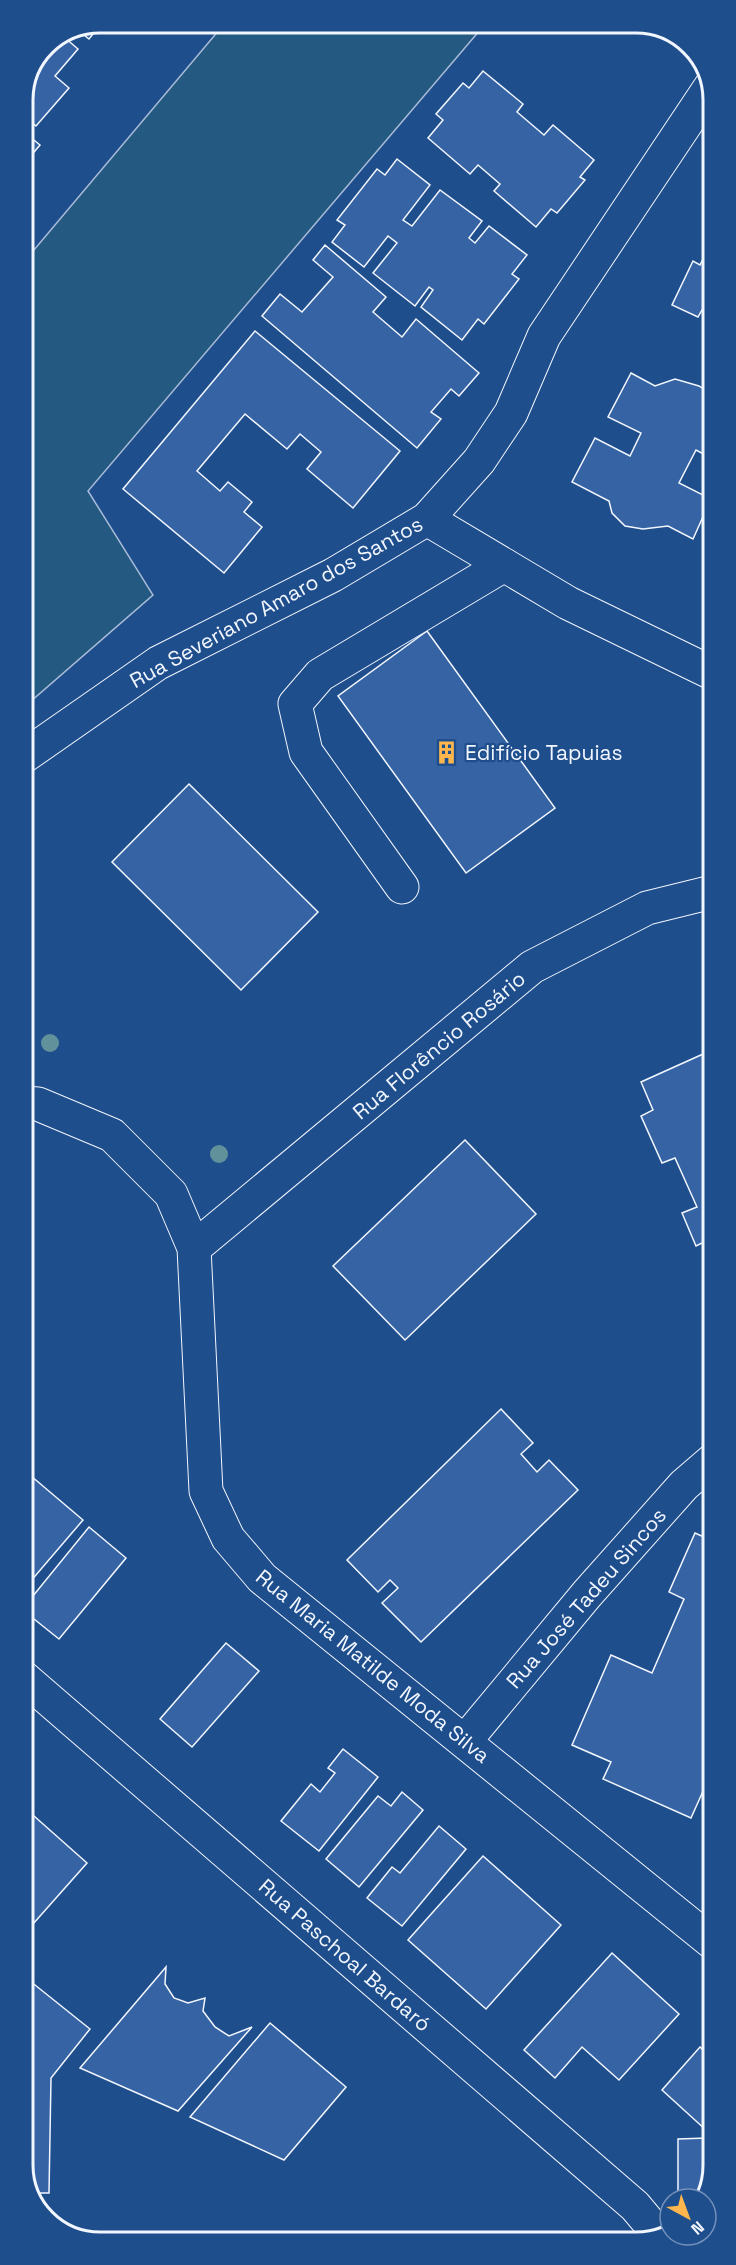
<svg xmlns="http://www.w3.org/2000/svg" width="736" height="2265" font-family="'Space Grotesk',sans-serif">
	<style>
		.green { fill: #245a82; stroke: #a8bbd7; stroke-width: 1.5 }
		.building { fill: #3563a3; stroke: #f2f6ff; stroke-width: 1.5 }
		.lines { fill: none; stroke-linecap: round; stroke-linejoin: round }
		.minor-casing { stroke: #f2f6ff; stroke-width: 35 }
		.minor { stroke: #1f4e8c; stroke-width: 33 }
		.tree { fill: #61919a }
		.labels { text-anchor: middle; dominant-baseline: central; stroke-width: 4.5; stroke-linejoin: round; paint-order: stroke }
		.street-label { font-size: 21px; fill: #f2f6ff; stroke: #1f4e8c }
		.poi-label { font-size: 21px; fill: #f2f6ff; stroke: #1f4e8c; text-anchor: start }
		.rim { fill: none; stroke: #f2f6ff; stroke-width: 3 }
	</style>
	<rect width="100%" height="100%" fill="#1f4e8c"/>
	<polygon class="green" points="225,23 486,23 88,491 153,595 23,708 23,263"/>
	<g class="building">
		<polygon points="102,23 89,39 79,31 100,22"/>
		<polygon points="64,37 78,49 55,76 69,88 36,126 23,115 23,95 45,45"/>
		<polygon points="483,71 523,104 517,112 544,135 553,125 594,160 580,177 585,180 557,213 551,209 536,227 494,191 500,184 478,165 470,174 428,138 443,120 436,114 463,83 469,88"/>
		<polygon points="23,131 40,145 23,165"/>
		<polygon points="397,159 430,185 403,220 412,226 440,190 482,221 469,238 475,243 489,226 527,255 512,274 519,279 484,324 478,319 462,340 421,307 433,290 429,287 415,306 373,273 397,243 388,236 364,267 332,242 345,225 337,220 377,169 385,175"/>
		<polygon points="711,243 711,315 702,310 698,317 672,305 693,261 700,265"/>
		<polygon points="325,245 386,297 373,312 402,337 416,319 479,373 459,396 451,389 431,412 441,419 417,448 262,316 280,294 302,312 333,277 313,260"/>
		<polygon points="255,331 400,451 353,508 307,469 321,452 300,434 287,449 245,414 197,471 220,491 228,482 252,502 244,512 262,527 224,573 123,489"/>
		<polygon points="631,373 655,386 675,379 699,386 711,394 711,458 696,450 679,483 711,499 693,539 668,526 643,529 625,526 612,513 609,501 572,482 595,438 630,456 641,433 608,417"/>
		<polygon points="427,631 555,808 466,873 338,696"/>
		<polygon points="189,784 318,912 241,990 112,862"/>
		<polygon points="712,1050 712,1255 706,1241 696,1246 682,1213 697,1207 675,1158 662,1163 641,1116 653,1110 641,1082"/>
		<polygon points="465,1140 536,1214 405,1340 333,1266"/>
		<polygon points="501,1409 533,1443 521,1454 537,1472 549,1460 578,1490 421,1642 382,1603 398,1588 390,1580 378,1592 347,1560"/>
		<polygon points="24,1470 83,1520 24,1589"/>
		<polygon points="89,1527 126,1558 59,1639 24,1611 24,1607"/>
		<polygon points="695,1533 713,1541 713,1793 704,1789 691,1818 603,1779 611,1762 572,1745 611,1655 652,1673 684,1599 669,1592"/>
		<polygon points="226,1643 259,1671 192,1747 160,1719"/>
		<polygon points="343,1749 378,1777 319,1851 281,1821 311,1784 320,1792 335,1773 328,1768"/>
		<polygon points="402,1792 423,1810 359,1887 326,1859 378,1796 391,1806"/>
		<polygon points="25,1808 87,1863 25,1933"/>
		<polygon points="439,1826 466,1849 402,1926 367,1898 392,1867 400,1873"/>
		<polygon points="483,1856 561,1925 486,2009 408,1940"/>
		<polygon points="612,1953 679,2014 619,2080 582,2047 555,2078 524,2050"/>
		<polygon points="166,1967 165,1984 174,1998 188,2003 205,1998 203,2011 215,2027 229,2036 252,2027 178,2111 80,2068"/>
		<polygon points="25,1977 90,2029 51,2078 49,2193 30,2193 25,2185"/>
		<polygon points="270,2023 346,2087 284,2160 190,2117"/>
		<polygon points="700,2047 713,2059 713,2165 705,2191 678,2191 678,2139 707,2138 707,2131 662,2090"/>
	</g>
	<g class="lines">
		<defs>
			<g id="minor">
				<polyline points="427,519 568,603 712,673"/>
				<polyline points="23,757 158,663 333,575 427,519 479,461 511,413 544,336 711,86"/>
				<polyline points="402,887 306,752 295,704 320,675 504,565"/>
				<polyline points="24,1103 38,1104 112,1135 171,1194 194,1248 206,1491 228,1538 262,1578 713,1943"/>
				<polyline points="194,1248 532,967 647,908 712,892"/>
				<polyline points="24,1678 635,2206 661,2237"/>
				<polyline points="465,1741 587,1594 684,1485 713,1460"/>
			</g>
		</defs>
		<use href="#minor" class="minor-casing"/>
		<use href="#minor" class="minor"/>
	</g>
	<g class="tree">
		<circle cx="50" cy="1043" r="9"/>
		<circle cx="219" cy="1154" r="9"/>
	</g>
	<defs>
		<symbol id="building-bare" viewBox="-9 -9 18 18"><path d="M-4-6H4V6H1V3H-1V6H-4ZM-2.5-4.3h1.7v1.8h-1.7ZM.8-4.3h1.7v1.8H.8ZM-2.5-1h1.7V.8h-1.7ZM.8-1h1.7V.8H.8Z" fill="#ffb74d" stroke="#1f4e8c" stroke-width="2.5" paint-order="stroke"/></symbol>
	</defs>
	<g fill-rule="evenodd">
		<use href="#building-bare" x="430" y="736" width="33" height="33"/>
	</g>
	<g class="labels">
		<g class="street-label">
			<text transform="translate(276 602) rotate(-29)">Rua Severiano Amaro dos Santos</text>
			<text transform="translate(439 1045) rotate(-40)">Rua Florêncio Rosário</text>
			<text transform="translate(586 1598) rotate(-49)">Rua José Tadeu Sincos</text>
			<text transform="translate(373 1666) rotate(39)">Rua Maria Matilde Moda Silva</text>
			<text transform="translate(345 1955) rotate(41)">Rua Paschoal Bardaró</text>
		</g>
		<g class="poi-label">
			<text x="465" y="752">Edifício Tapuias</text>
		</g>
	</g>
	<path d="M0 0H736V2265H0ZM100 33H636A67 67 0 0 1 703 100V2165A67 67 0 0 1 636 2232H100A67 67 0 0 1 33 2165V100A67 67 0 0 1 100 33Z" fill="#1f4e8c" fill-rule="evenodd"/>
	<path class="rim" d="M100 33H636A67 67 0 0 1 703 100V2165A67 67 0 0 1 636 2232H100A67 67 0 0 1 33 2165V100A67 67 0 0 1 100 33Z"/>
	<g transform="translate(688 2217) rotate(139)"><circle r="28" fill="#1f4e8c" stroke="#7391ba" stroke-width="1.5"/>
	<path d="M0-4.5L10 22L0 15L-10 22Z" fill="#ffb74d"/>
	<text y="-9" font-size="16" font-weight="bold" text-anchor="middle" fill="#f2f6ff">N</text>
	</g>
</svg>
